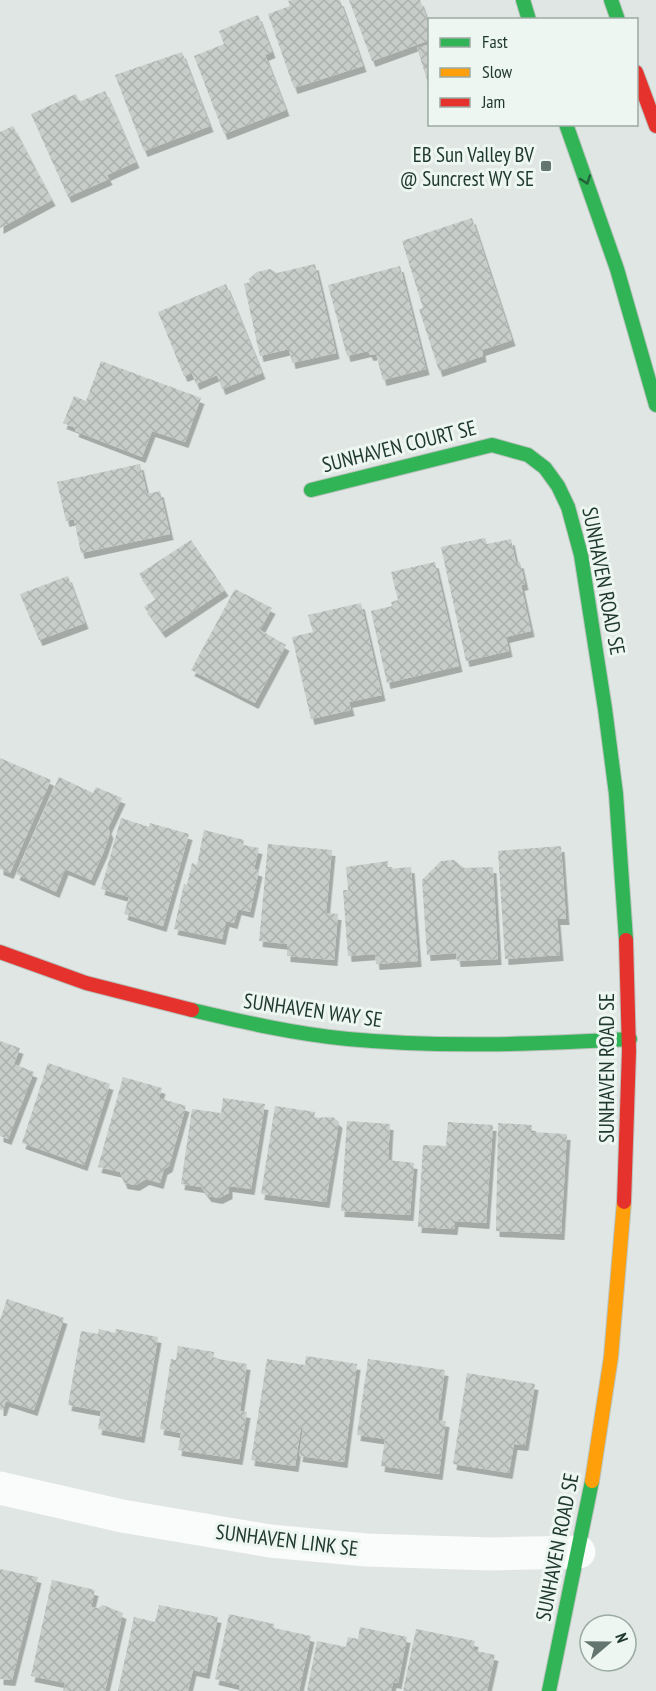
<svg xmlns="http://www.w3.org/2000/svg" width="656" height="1691" font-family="'PT Sans Narrow',sans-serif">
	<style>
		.building { fill: url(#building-cross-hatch); filter: url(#shadow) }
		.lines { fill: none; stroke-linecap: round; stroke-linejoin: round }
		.fast-casing { stroke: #bac3be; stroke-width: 16 }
		.slow-casing { stroke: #bac3be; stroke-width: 16 }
		.jam-casing { stroke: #bac3be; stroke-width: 16 }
		.street { stroke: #fafbfb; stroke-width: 33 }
		.fast { stroke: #30b455; stroke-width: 14 }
		.slow { stroke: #ff9f0a; stroke-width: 14 }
		.jam { stroke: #e5322d; stroke-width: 14 }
		.oneway { stroke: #25633c }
		.poi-dot { fill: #63756e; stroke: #edf6f1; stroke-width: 2 }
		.labels { text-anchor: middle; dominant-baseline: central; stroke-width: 6; stroke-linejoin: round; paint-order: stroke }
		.poi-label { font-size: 21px; fill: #1f382f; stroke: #edf6f1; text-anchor: end }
		.street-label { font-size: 21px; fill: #1f382f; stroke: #edf6f1 }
	</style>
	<defs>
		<pattern id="building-cross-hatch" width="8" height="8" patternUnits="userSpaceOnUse" patternTransform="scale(1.5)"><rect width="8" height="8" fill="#c8cdca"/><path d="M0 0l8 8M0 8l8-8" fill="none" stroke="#abb1ae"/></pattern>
		<filter id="shadow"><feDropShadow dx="3.5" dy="6" stdDeviation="0" flood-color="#0004"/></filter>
	</defs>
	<rect width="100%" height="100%" fill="#e0e6e3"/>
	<g class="building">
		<polygon points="292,0 340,0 363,66 294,88 268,14 290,6 288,1"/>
		<polygon points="349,0 420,0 430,27 430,40 372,61"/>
		<polygon points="258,15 272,52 265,55 286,110 224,134 194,56 224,44 219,31"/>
		<polygon points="430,44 430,86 429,86 417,48"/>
		<polygon points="182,52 210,126 144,151 115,75"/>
		<polygon points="105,91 136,162 107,175 109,179 68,197 31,114 76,94 79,102"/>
		<polygon points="13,126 52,200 0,228 0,132"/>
		<polygon points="472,218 512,340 482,350 483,356 439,371 419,309 423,308 402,241"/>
		<polygon points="315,264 336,353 292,363 289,349 260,356 244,284 250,282 249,279 257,272 270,269 277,273"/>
		<polygon points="400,266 426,369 383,380 376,354 370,355 368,351 347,356 328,285"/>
		<polygon points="226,284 262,373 222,389 217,375 196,384 192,373 184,376 158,312"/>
		<polygon points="101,361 201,398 185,442 152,431 142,457 75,431 76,428 63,423 74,396 86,401"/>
		<polygon points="140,464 147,494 160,491 170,534 81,553 74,519 66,521 57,482"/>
		<polygon points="485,538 487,544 511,539 516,563 520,562 525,584 521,585 531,631 506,637 509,651 466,661 441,547"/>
		<polygon points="191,540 225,590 162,632 144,607 156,599 139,574"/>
		<polygon points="435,562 459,666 387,683 371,611 392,606 391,602 398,600 391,572"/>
		<polygon points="68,576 85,623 39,640 20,594"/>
		<polygon points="235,589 272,608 260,630 286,645 255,703 191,670"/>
		<polygon points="361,603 382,695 349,702 351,710 311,719 292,637 313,632 308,615"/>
		<polygon points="0,758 51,780 10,873 0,869"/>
		<polygon points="59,777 93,793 96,787 122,798 108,828 110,833 104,851 91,880 65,869 56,892 16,874"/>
		<polygon points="121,818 149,827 150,823 189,834 163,926 124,914 129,897 101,889"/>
		<polygon points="204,830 244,840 243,845 259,848 254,869 259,871 250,912 238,909 234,923 226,921 222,939 174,929 184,884 187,885 192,863 197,865"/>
		<polygon points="268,844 332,850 326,913 338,914 334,960 287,956 287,944 259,941"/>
		<polygon points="561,846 566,919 557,919 560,955 505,959 498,851"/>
		<polygon points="454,860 464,868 493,867 498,959 457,961 456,953 427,955 422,880 441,861"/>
		<polygon points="388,861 388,869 411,867 418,961 376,964 375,954 348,956 343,890 348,890 346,867"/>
		<polygon points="0,1041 20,1048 14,1064 34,1072 8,1139 0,1136"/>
		<polygon points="48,1063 110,1084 84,1165 22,1143"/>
		<polygon points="123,1077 162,1088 159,1098 186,1106 169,1166 164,1169 160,1183 146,1179 136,1185 124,1183 120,1172 98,1167"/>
		<polygon points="223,1098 265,1104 251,1189 229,1186 229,1193 219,1198 208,1196 201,1187 181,1184 192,1109 221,1113"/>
		<polygon points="275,1106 315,1112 314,1118 333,1117 339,1122 326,1202 261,1194"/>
		<polygon points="347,1121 390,1124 388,1160 414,1163 410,1215 341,1211"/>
		<polygon points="448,1122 493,1125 486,1223 455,1221 454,1229 418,1227 423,1145 446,1146"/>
		<polygon points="498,1123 532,1125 532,1132 567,1134 561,1234 496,1231"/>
		<polygon points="7,1299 64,1318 34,1410 6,1401 3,1410 0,1410 0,1320"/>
		<polygon points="99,1329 115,1333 116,1329 158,1337 141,1437 98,1429 101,1411 68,1405 81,1331 98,1334"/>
		<polygon points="178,1346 214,1352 213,1358 247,1364 240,1411 247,1412 239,1459 178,1450 181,1433 160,1429 171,1359 176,1360"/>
		<polygon points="306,1356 357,1364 344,1462 299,1456 303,1428 301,1427 295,1466 251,1460 267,1359 305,1365"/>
		<polygon points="368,1359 445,1370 438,1420 446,1421 439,1474 381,1466 385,1439 357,1435"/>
		<polygon points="467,1373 535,1384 525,1445 514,1444 509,1473 453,1464"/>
		<polygon points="0,1569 38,1577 12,1680 0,1679"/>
		<polygon points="52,1580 95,1590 91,1607 98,1608 103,1605 123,1613 105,1691 63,1691 65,1683 31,1676"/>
		<polygon points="159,1605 218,1617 206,1673 193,1670 188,1691 118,1691 134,1617 155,1622"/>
		<polygon points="229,1614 274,1624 274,1628 311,1636 299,1691 239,1691 240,1685 215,1679"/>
		<polygon points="360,1627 407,1637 398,1683 393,1682 391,1691 307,1691 317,1641 346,1647 348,1637 358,1639"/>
		<polygon points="416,1629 475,1641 473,1650 495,1655 487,1691 403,1691"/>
	</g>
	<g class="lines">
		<defs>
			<g id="fast">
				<polyline points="523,0 529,20"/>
				<polyline points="611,0 618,20"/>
				<polyline points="566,124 617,269 656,405"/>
				<polyline points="311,490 492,445 528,455 545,468 558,486 568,507 581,555 605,709 616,794 626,940"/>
				<path d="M192,1010c51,12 103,24 156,29 94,9 188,5 282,0"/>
				<polyline points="549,1691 592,1481"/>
			</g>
			<polyline id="slow" points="592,1481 611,1357 624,1202"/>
			<g id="jam">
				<polyline points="636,72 656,126"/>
				<polyline points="0,952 86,983 192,1010"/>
				<polyline points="624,1202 629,1051 626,940"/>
			</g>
		</defs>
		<use href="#fast" class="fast-casing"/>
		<use href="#slow" class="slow-casing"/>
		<use href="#jam" class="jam-casing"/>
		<polyline class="street" points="0,1488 122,1516 270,1541 366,1550 491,1554 579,1552"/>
		<use href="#fast" class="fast"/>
		<use href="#slow" class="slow"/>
		<use href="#jam" class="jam"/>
	</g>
	<defs><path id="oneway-chevron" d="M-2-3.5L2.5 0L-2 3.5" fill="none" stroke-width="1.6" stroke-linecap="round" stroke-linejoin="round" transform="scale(1.5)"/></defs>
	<use class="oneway" href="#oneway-chevron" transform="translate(586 180) rotate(71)"/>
	<rect class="poi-dot" x="540" y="160" width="12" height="12" rx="3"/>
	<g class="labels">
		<g class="poi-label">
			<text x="534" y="154">EB Sun Valley BV<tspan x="534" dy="24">@ Suncrest WY SE</tspan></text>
		</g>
		<g class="street-label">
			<text transform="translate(399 446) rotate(-14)">SUNHAVEN COURT SE</text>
			<text transform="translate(604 581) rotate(79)">SUNHAVEN ROAD SE</text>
			<text transform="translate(313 1010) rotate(8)">SUNHAVEN WAY SE</text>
			<text transform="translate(606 1068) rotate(-90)">SUNHAVEN ROAD SE</text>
			<text transform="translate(287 1540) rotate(7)">SUNHAVEN LINK SE</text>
			<text transform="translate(557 1547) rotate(-79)">SUNHAVEN ROAD SE</text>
		</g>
	</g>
	<rect x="428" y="18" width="210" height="108" fill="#edf6f1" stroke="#9baaa3" stroke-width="1.5"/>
	<rect x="440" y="38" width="30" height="9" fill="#30b455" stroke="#9baaa3" stroke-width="1.5"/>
	<text x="482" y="48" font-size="18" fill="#1f382f">Fast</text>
	<rect x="440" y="68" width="30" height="9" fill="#ff9f0a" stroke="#9baaa3" stroke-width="1.5"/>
	<text x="482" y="78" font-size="18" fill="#1f382f">Slow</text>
	<rect x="440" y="98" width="30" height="9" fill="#e5322d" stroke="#9baaa3" stroke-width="1.5"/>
	<text x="482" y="108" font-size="18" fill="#1f382f">Jam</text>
	<g transform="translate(608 1643) rotate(70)"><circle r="28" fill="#edf6f1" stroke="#9baaa3" stroke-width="1.5"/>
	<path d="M0-4.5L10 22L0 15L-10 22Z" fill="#63756e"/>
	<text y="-9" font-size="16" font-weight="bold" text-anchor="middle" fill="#1f382f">N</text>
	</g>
</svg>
